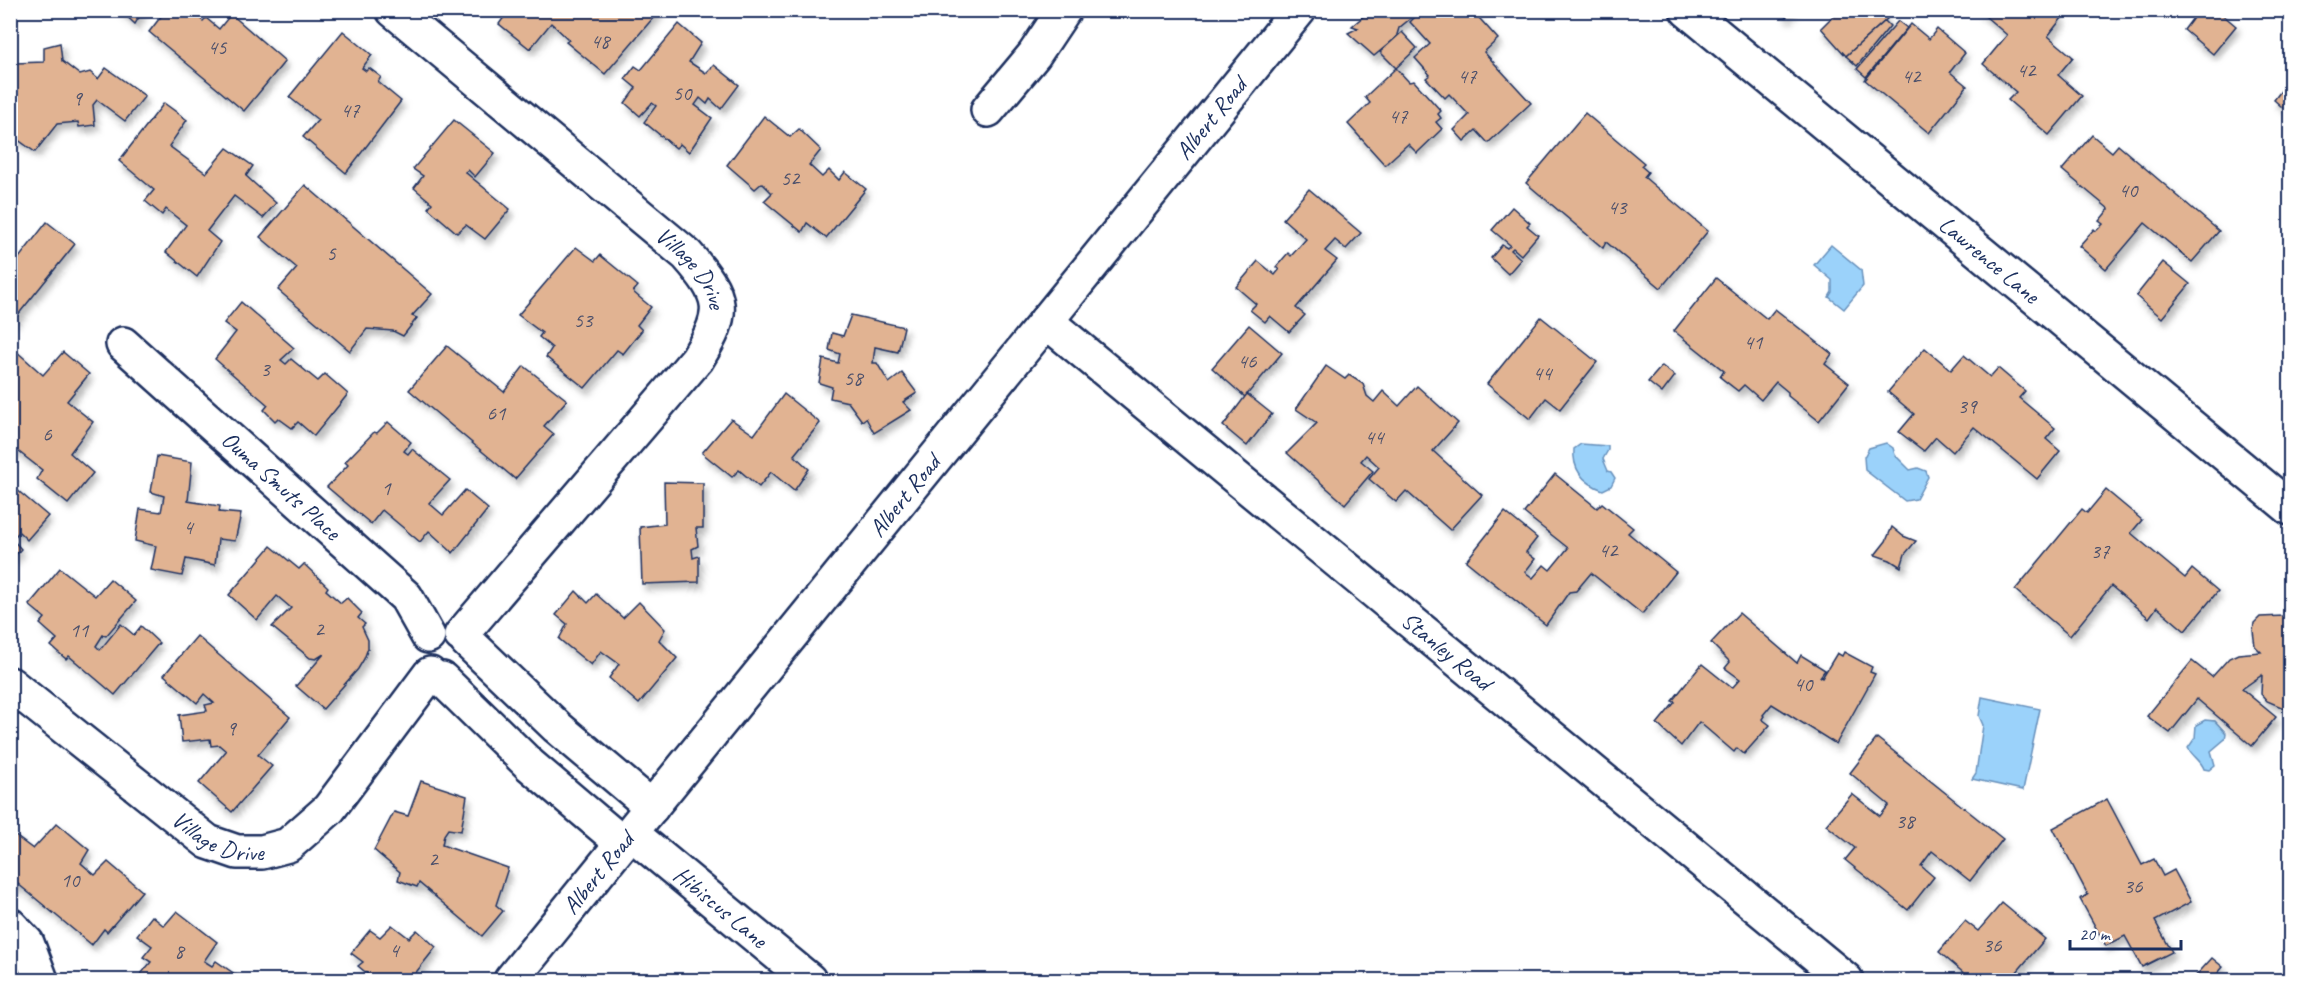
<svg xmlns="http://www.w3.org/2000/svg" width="2301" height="991" font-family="Caveat,sans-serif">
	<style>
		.water { fill: #9bd2fa; stroke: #6891bc; stroke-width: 1.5 }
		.building { fill: #e1b392; stroke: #1b2f5e; stroke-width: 1.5; filter: url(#shadow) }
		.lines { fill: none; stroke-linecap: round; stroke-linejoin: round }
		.minor-casing { stroke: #1b2f5e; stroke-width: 38 }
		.minor { stroke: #fff; stroke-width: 33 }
		.labels { text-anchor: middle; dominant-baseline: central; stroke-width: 4.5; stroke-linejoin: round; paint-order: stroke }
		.number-label { font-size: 21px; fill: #4c506b }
		.street-label { font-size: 24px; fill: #1b2f5e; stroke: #fff }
	</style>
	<defs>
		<filter id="shadow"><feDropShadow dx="3.5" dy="6" stdDeviation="3" flood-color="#0004"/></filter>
	</defs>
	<rect width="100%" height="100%" fill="#fff"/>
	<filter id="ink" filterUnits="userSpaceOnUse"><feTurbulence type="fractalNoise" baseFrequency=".0167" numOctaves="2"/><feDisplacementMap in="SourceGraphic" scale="12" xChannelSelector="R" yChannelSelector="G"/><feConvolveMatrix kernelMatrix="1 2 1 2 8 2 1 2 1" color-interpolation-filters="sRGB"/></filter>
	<g filter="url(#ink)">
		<g class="water">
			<polygon points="1831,245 1861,270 1863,286 1844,309 1829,297 1832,292 1832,280 1814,265"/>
			<polygon points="1886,443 1893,448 1895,455 1910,470 1918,468 1926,471 1928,477 1916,499 1905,501 1865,470 1864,457 1869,448"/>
			<path d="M1581,444l27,2v4l-5,9 5,12 3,1 4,6 -4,8 -8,4c-19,-7 -31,-19 -29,-41z"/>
			<polygon points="1982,697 2040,709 2023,790 1972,779 1976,773 1983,725 1979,716"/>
			<path d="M2205,720l10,1 11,12 -1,6 -14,12 4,14 -6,5 -5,-1c-3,-9 -11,-12 -16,-21l7,-10 1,-13z"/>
		</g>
		<g class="building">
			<polygon points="120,10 143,10 135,24"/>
			<polygon points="166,10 190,10 203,21 206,18 219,29 231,14 285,61 244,111 149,32"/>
			<polygon points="509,10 660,10 605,74 566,42 569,40 551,23 530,49 499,24"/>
			<polygon points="1421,10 1399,28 1396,38 1374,56 1348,33 1358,28 1352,26 1371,10"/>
			<polygon points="1422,10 1472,10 1498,39 1484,52 1531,103 1488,143 1476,130 1464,141 1454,130 1469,115 1449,94 1445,98 1426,78 1430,75 1415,58 1430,44 1410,22"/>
			<polygon points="1781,10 1793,10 1786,17"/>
			<polygon points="1839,10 1879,10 1887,19 1846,56 1821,28"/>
			<polygon points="1978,10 2053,10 2062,18 2048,36 2073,57 2058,75 2082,96 2049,135 2008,100 2016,92 1983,64 2007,35"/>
			<polygon points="2199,10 2217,10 2236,26 2213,54 2184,30"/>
			<polygon points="1885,21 1890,26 1857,66 1846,56"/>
			<polygon points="1898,21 1907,28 1866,77 1857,69"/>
			<polygon points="679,24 701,43 689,62 706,73 714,65 739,85 721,109 710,99 707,104 700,98 695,105 712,118 689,152 680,144 676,148 644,122 656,106 652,103 640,116 625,103 636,88 625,79 635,66 641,70"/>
			<polygon points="1911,24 1929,39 1937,29 1965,53 1950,72 1967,86 1929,133 1865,80"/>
			<polygon points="343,31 372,55 362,68 366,71 369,68 381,77 378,82 401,101 346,173 303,137 318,120 289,97"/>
			<polygon points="1402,32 1417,48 1396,68 1380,52"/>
			<polygon points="60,43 62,61 80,75 90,72 98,79 106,68 145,96 125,121 97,100 93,105 95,125 79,127 78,122 57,124 35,152 10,134 10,69 15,63 44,62 44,47"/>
			<polygon points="1396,68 1409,82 1414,81 1441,111 1438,114 1441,118 1436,122 1442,129 1417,153 1408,144 1385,165 1348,124 1370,103 1365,97"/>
			<polygon points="2290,79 2290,114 2274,100"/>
			<polygon points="164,103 187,120 169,146 206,173 227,148 253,166 246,176 276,203 263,218 234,196 207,231 220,242 197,277 166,252 186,225 166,209 162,215 145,201 154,190 119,161"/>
			<polygon points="1585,113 1644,163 1641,166 1648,172 1644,177 1708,231 1661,288 1606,242 1603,248 1526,183"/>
			<polygon points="764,116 790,137 799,129 821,150 809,165 822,177 829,170 839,180 845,172 866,189 826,238 807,223 802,232 764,201 772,193 762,183 755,189 727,165"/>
			<polygon points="454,120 495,153 475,177 468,170 465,172 510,209 485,239 466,225 457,233 428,208 432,203 414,188 423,176 413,169"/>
			<polygon points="2092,135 2112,152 2118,145 2219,231 2192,262 2145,223 2106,269 2079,246 2094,229 2096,231 2103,224 2099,221 2109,209 2062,170"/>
			<polygon points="305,185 432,294 412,316 417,318 403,336 393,331 367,329 350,351 278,290 297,268 260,237"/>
			<polygon points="1309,189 1361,233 1346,249 1335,240 1325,251 1337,260 1296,308 1305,315 1289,332 1270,316 1265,322 1250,310 1256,304 1236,287 1258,261 1275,275 1279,270 1276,267 1288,253 1291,256 1306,239 1283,219"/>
			<polygon points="1512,207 1530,223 1527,226 1538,235 1521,255 1513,248 1511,250 1521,259 1508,274 1491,258 1502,245 1507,248 1510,245 1492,230"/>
			<polygon points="47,222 75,244 13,321 10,319 10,259 15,263"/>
			<polygon points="576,247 595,261 600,255 638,286 633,292 651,307 637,325 642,330 623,354 617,350 585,388 546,357 552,348 539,337 542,333 518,315"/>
			<polygon points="2163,262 2190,284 2162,318 2136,296"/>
			<polygon points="1716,278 1767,319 1775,309 1832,354 1825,364 1849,383 1819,421 1788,396 1788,392 1776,382 1761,400 1744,385 1738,391 1720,377 1724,371 1674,331"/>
			<polygon points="241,302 294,348 281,360 286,364 291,359 318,381 325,374 348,394 314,436 298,422 292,428 278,418 275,421 264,410 268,405 215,359 236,332 224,323"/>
			<polygon points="851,315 904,327 898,352 875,347 873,363 877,363 889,383 902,373 917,393 903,402 911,410 874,433 866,418 862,421 848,402 830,398 832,387 819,383 823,359 838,363 840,354 829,350 832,333 843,336"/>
			<polygon points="1541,317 1597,362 1560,409 1546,398 1530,419 1487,384"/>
			<polygon points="1249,325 1282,353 1245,397 1212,368"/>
			<polygon points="447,346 504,392 524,366 567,400 544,426 554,434 515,479 409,390"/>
			<polygon points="1925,348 1951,370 1964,355 1990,377 1998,368 2025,391 2019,398 2055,428 2046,439 2060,451 2037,479 1974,427 1953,452 1936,437 1924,451 1899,432 1914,414 1888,392"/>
			<polygon points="15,350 43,375 63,352 89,374 67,401 93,422 70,453 93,473 68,504 37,479 42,470 10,445 10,355"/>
			<polygon points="1326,366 1345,379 1349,375 1363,384 1367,396 1374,402 1383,391 1399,406 1417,386 1458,423 1433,451 1482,495 1450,530 1406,491 1396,502 1369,479 1379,467 1366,455 1361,461 1373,471 1345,504 1287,453 1317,423 1296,409"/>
			<polygon points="1662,366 1675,376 1662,393 1648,382"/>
			<polygon points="784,394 820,423 794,455 809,469 794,491 771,472 759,487 739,470 732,477 702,453 731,419 754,435"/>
			<polygon points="1247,394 1272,414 1247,446 1223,426"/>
			<polygon points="388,422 411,442 404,451 408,454 412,449 450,480 429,503 443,515 465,490 488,509 453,553 429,531 420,542 382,510 371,524 327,487 348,465 345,462 374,432 377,433"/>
			<polygon points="157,456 192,462 188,501 220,506 219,512 241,514 235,541 218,539 215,565 186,559 182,576 151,570 156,546 135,541 140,509 161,512 164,496 151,492"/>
			<polygon points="1555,474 1597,508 1602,503 1633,528 1628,533 1676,572 1642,614 1591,573 1576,591 1569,592 1546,625 1466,561 1505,512 1537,538 1526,552 1535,559 1525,572 1533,578 1544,565 1550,570 1568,548 1524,513"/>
			<polygon points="664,482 703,483 703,528 696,528 698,546 692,549 693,558 699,556 699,582 642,584 640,527 665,524"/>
			<polygon points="10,484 48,516 27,540 19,532 12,539 21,549 10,561"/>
			<polygon points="2106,490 2142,520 2131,533 2185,578 2192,569 2218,591 2185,631 2157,607 2149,618 2111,586 2070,636 2015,590 2082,509 2087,513"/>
			<polygon points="1892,527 1903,536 1916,541 1905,554 1901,567 1890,560 1875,555 1886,541"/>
			<polygon points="271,546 299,569 304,564 328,587 326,590 341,603 347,598 362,613 358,618 365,624 362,627 368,640 368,648 364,659 358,669 323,709 296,686 324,654 316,659 310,658 272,627 291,608 277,596 257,620 229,595"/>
			<polygon points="60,568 95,596 110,579 136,601 106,636 103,635 96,646 100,650 121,624 134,635 141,626 159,643 115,695 69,656 66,659 51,646 57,639 40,624 45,618 29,605"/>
			<polygon points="576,591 588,603 596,594 623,618 639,602 665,629 659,640 677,658 639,704 609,678 619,664 601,651 591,665 559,639 567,624 556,615"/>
			<polygon points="1739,613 1797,663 1801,655 1825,670 1820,677 1822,678 1837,653 1842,656 1844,652 1872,667 1870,672 1875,674 1836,744 1772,704 1763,715 1764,716 1762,719 1770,725 1744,754 1737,748 1734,752 1699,722 1681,746 1657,724 1675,702 1672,701 1702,664 1732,688 1740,679 1725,668 1730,662 1711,643"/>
			<polygon points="2284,616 2290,625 2290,651 2287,654 2290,666 2290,713 2286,709 2267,701 2261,694 2262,675 2242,689 2276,717 2252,746 2197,699 2170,733 2147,716 2192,661 2212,677 2229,658 2238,654 2261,652 2255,646 2253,631 2254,623 2260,617"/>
			<polygon points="197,636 290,717 258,755 272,766 232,812 199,783 226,751 219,745 211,746 210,739 182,742 179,715 207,711 205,705 214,703 204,694 197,703 164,675"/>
			<polygon points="1877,738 2003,839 1970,881 1932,851 1921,866 1934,877 1908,910 1845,860 1855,848 1826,825 1852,794 1880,816 1889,805 1850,773"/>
			<polygon points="421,781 467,796 461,831 448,829 444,835 442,845 508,868 496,905 503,911 482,936 419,883 417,887 398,880 400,872 374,850 394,812 408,816"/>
			<polygon points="2107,799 2142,865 2154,859 2163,876 2174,870 2191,902 2155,921 2172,952 2142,967 2125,936 2106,946 2080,899 2088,895 2053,828"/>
			<polygon points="57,823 89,850 81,863 95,875 108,862 142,891 107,932 104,929 92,945 18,884 14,889 10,886 10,832 33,849"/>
			<polygon points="2002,903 2045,939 2010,980 1972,980 1939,952 1965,921 1978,931"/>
			<polygon points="177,911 217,942 204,961 212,966 216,961 239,977 237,980 136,980 151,962 143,957 152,946 137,935 152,916 164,926"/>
			<polygon points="392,925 409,938 417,930 436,947 410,980 375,980 358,966 363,962 351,953 370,930 380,937"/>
			<polygon points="2212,958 2223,967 2212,980 2192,980"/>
			<polygon points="347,976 360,980 361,980 343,980"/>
		</g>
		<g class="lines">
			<defs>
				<g id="minor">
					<path id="s1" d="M393,10l294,245c37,42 40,56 10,104l-236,276"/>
					<path id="s2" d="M1687,10l603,498"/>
					<polyline points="988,110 1034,55 1064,10"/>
					<path id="s3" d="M1046,321l800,659"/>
					<path id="s4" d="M123,344l283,253 22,39"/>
					<polyline points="467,641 557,727 652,807"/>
					<polyline points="442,679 530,765 622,843"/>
					<path id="s5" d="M10,684l198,158 29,10h25l26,-7 41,-36 101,-135"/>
					<path id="s6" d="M631,833l178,147"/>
					<polyline points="10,925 27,943 41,980"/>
					<path id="s7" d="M511,980l788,-970"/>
				</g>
			</defs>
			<use href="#minor" class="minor-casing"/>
			<use href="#minor" class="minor"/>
		</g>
	</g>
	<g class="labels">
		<g class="number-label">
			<text x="600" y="41">48</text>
			<text x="217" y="47">45</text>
			<text x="2026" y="70">42</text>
			<text x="1467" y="76">47</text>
			<text x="1911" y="76">42</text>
			<text x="682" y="93">50</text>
			<text x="77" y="98">9</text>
			<text x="350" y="110">47</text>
			<text x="1398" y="116">47</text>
			<text x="790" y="178">52</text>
			<text x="2128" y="190">40</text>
			<text x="1617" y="207">43</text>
			<text x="331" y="253">5</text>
			<text x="583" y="320">53</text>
			<text x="1753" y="342">41</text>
			<text x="1247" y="361">46</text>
			<text x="265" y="369">3</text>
			<text x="1542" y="373">44</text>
			<text x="853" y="378">58</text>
			<text x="1967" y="406">39</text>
			<text x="496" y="413">61</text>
			<text x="47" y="434">6</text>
			<text x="1374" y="437">44</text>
			<text x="386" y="488">1</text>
			<text x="188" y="527">4</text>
			<text x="1608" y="550">42</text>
			<text x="2100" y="551">37</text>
			<text x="319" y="629">2</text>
			<text x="79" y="630">11</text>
			<text x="1803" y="684">40</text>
			<text x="231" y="728">9</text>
			<text x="1905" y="821">38</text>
			<text x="433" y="859">2</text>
			<text x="70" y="880">10</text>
			<text x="2133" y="886">36</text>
			<text x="1992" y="945">36</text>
			<text x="394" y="950">4</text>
			<text x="179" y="951">8</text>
		</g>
		<g class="street-label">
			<text stroke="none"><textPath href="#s7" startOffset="1110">Albert Road</textPath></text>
			<text stroke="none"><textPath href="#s2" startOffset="392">Lawrence Lane</textPath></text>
			<text stroke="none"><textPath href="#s1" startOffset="396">Village Drive</textPath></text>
			<text stroke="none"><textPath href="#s4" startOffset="212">Ouma Smuts Place</textPath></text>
			<text stroke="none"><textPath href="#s7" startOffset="624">Albert Road</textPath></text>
			<text stroke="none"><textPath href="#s3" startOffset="519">Stanley Road</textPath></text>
			<text stroke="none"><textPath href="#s5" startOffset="261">Village Drive</textPath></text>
			<text stroke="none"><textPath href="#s7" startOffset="138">Albert Road</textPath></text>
			<text stroke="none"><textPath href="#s6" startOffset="116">Hibiscus Lane</textPath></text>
		</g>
	</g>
	<rect width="2301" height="991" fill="none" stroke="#fff" stroke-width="36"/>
	<rect x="18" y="18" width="2265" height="955" fill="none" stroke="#1b2f5e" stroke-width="2" filter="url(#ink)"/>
	<path d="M2070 940v9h111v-9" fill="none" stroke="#1b2f5e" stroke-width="3"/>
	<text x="2079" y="940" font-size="18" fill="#1b2f5e" stroke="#ffffff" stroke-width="4.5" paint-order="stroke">20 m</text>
</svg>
